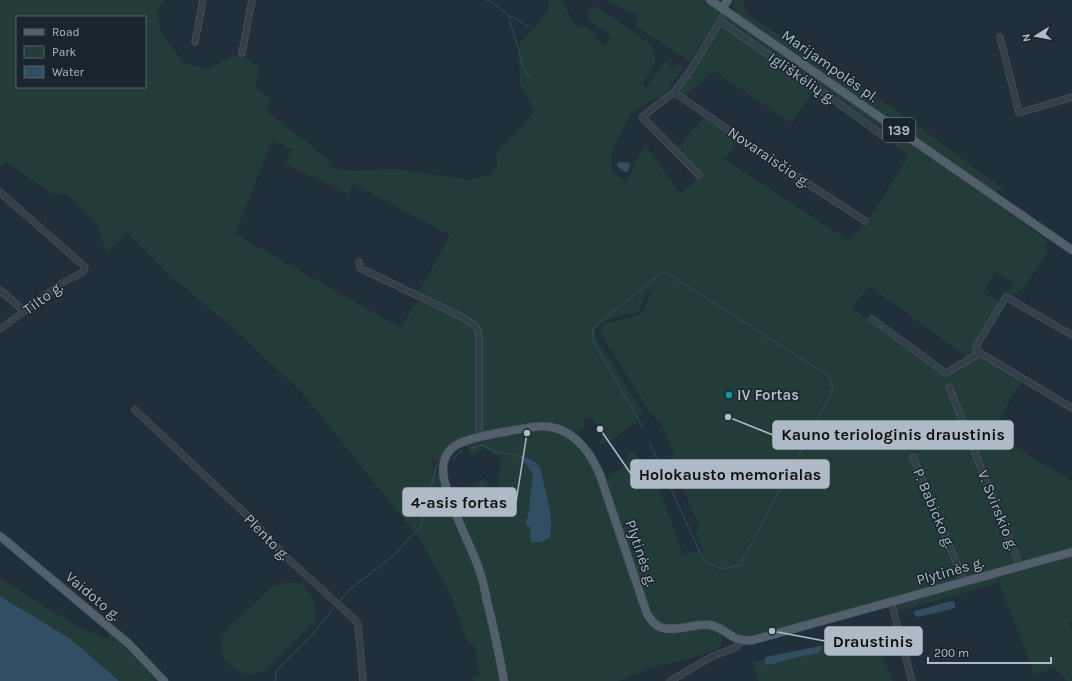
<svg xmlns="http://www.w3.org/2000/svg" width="1072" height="681" font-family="Karla,sans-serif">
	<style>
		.green { fill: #233c3a; fill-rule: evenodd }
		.water { fill: #324e62 }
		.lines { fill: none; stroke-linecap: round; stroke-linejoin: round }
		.stream { stroke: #324e62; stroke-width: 1 }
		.minor-casing { stroke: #515e67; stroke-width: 7 }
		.major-casing { stroke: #404c56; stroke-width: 9 }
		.minor { stroke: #334049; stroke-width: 6 }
		.major { stroke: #51606a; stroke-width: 8 }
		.culture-dot { fill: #0f9aa8; stroke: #19252e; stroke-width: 1.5 }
		.labels { text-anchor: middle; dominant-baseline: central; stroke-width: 3; stroke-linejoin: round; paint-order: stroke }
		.shield { fill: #19252e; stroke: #818e98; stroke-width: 1 }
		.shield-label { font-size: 14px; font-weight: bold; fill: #aebbc6 }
		.street-label { font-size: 15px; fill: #aebbc6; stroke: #19252e }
		.poi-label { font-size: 15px; font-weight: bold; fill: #aebbc6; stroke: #19252e; text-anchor: start }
		.leader { fill: none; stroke: #aebbc6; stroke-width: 1.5 }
		.callout-dot { fill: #aebbc6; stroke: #19252e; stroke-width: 1.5 }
		.callout { fill: #aebbc6; stroke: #aebbc6; stroke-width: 1.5 }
		.callout-label { font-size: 16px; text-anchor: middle; font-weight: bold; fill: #111 }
	</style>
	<rect width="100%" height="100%" fill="#202f39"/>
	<g class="green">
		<path d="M0,0h166l-9,8 4,24 22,31 24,6 32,-15 20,13 -3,21 15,11 -4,13 60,46 3,10 21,3 43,-2 76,11 19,-5 8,-9 -1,-14 39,-40 -15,-28 -1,-40 23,-26 6,-8 1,-10h12l16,28 8,-2 10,8 2,6 7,6 7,-10 -22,-16c-3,-8 0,-11 7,-14l41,28c3,7 10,6 15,11 0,0 2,5 2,6 5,13 -5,23 -12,33l4,3c8,-10 12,-22 25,-28l2,1 -4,6 5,4 5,-6 5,3 -19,27 -4,3 -11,4 -19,12 -19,38 -1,19 15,13 18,-39 37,50 21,-19 -27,-26 31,-33 33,24 -15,19 124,81 20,-19 41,-66 -66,-46 2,-4 -121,-83 -1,-3 1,-1 3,-1 252,174 69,50 -3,4 4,5 -26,39 -11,7 -5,-2 7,-11 -19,-11 -12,21 18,10 -27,42 1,9 -8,3 -98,-71 -17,22c31,21 61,44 92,65l3,1 30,-18 45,24 -22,37 11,28 61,36v68l-289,81c-16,2 -34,12 -49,5 -10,-5 -17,-12 -28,-13 -4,0 -8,1 -12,1 -10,2 -25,5 -34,0 -6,-4 -9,-12 -12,-18l-42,-126 18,-13 3,-4v-10l6,-2 7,11 10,2 33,92 12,-4 10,3 -9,-21 3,-6 -29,-71 4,-3 -12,-28 -14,-15 -47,-76v-7l4,-3 37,-10 10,-23 -5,1 -9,20c-11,3 -37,6 -42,17 -1,2 0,4 -1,7l48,77 -11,13 -20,13 -12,6 -2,-1 5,-8 -11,-18h-9l1,8 -6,8c-8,0 -16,-10 -26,-10 -12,-2 -35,2 -47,4 -7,1 -15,4 -22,3l-2,-2 1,-90c-1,-9 -3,-12 -10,-18l-53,-29 31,-57 -97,-51 -5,10 -62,-30 5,-15 -19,-9 -37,94 166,94 14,-25 7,-1 48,22 5,5 3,7 -1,95c-2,6 -6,5 -13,7 -12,4 -20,10 -24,23l-9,-2v8l8,7 2,12c11,27 24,55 34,82 12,36 18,75 24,113h-25l-1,-5h7l-6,-31 -7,-4 -17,-48 -31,-55 -117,-146 -78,-72 -50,-41 -46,-46 -22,20 -8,-28 -31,-31h-13l-10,-6 -38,-26 -6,4zM17,17h128v70h-128z"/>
		<polygon points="605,0 701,0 720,13 720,15 689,62 635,25 639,16"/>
		<path d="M734,0h11l-1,7 3,7 144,92 114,84 -11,1c-86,-59 -172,-117 -257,-177l-4,-8z"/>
		<polygon points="720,25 723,25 814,89 792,123 714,71 685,97 679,92 678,89 689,77"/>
		<path d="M540,429l16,1 15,9 10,9 11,15 51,149 14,16h51l9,3 5,6 -1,10 -35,13 -31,6 -36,15h-112l-8,-48 -16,-66 -30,-69 3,-1 3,3 12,-5v-9l13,-8 7,11 2,2 4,-2 4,-31 -17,-9 -12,7 -6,-12 13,-4zM518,456l12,3 7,4 13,45 -19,34 -1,-15 -4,-6 2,-5 5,-41 -7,-11z"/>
		<polygon points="1072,555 1072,621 1069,622 1072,630 1072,681 1067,681 1054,667 1035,675 999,583 896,612 895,606 896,604"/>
		<polygon points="0,579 9,584 76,626 104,638 107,638 111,634 118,639 157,681 119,681 71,639 0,596"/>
		<path d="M287,582c3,1 7,0 10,1 17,6 19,24 18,39l-49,47 -10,5h-10l-7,-3 -9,-5 -7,-10 -2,-13 4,-13 47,-43z"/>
		<polygon points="873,633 893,681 759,681 752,661 759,660 764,661 766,665 775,664 821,650 822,646 834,641"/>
	</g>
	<g class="water">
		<path d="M619,162l10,1 1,3 -2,6c-4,0 -9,-3 -11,-7z"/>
		<path d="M517,455c9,3 18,4 23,13 5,23 14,46 10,70l-9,4h-10l-1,-15 -4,-2v-4l2,-5 5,-41 -7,-11z"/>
		<polygon points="0,596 71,639 119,681 0,681"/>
		<polygon points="951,601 955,602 955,608 919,617 916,616 913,613 915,611"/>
		<polygon points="819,646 822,646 821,650 818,653 786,660 775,664 765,665 764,661 766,657"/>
	</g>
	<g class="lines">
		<g class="stream">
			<polyline points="486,0 493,3 508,15 519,51 521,62 530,78"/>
			<polyline points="509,16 515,18 528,27"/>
			<polyline points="642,426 592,339 593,328 664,271 829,376 833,390 740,565 721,569 704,561 650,444"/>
			<path d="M471,448l12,-3c13,8 19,9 34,10"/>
			<polyline points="452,459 462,450"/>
			<polyline points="340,601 349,590 393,556 421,526 437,464"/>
			<polyline points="275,681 276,671 311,636 334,608"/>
		</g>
		<defs>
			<g id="minor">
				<polyline points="720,21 831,98 883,136"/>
				<polyline points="1000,37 1019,113 1072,97"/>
				<polyline points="195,42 203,0"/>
				<polyline points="242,53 252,0"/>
				<polyline points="674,92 770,159 865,221"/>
				<polyline points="699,175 642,117 674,92 692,68 726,11"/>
				<polyline points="0,192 85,267 83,272 62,283 0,329"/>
				<path d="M359,262l1,6 102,49c10,6 15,7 17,19v101"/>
				<polyline points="0,290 24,311"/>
				<polyline points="872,319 946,373 980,353"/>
				<polyline points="1072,335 1006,297 976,346 977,351 1072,408"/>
				<polyline points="949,387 1020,566"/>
				<polyline points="135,410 252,520 285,556 353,618 358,624 363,681"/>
				<polyline points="913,457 964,581"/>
				<polyline points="891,602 912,681"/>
				<polyline points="670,681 713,656 737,647 741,640"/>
			</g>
			<g id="major">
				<polyline points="710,0 1072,250"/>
				<polyline points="722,8 728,0"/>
				<polyline points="0,536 129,644 164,681"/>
				<path d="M504,681c-5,-27 -10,-53 -17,-80 -2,-11 -5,-24 -9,-35 -11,-29 -27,-57 -34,-87 -2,-10 -1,-21 6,-29 12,-14 63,-19 83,-23 34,-6 56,21 67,48l47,139c4,6 8,12 16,14 15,4 31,-5 47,-3 17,3 21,18 43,15l319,-88"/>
			</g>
		</defs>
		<use href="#minor" class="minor-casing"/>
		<use href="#major" class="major-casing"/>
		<use href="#minor" class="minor"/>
		<use href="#major" class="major"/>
	</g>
	<circle class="culture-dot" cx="729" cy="395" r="4"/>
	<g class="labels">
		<rect class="shield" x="883" y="118" width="32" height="24" rx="3"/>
		<g class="shield-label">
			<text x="899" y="130">139</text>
		</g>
		<g class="street-label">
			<text transform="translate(830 66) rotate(35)">Marijampolės pl.</text>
			<text transform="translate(802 78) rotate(35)">Igliškėlių g.</text>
			<text transform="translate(769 157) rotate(34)">Novaraisčio g.</text>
			<text transform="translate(43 298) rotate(-36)">Tilto g.</text>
			<text transform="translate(934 508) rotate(67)">P. Babicko g.</text>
			<text transform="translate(998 510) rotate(68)">V. Svirskio g.</text>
			<text transform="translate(267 537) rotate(46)">Plento g.</text>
			<text transform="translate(641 553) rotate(71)">Plytinės g.</text>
			<text transform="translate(950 571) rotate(-16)">Plytinės g.</text>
			<text transform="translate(93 596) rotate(40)">Vaidoto g.</text>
		</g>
		<g class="poi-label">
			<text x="737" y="395">IV Fortas</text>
		</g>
	</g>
	<path class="leader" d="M728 417L773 435M600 429L631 474M527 433L516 502M772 631L825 641"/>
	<g class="callout-dot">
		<circle cx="728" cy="417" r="4"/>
		<circle cx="600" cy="429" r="4"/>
		<circle cx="527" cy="433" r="4"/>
		<circle cx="772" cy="631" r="4"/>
	</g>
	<g class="callout">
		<rect x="773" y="421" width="240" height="28" rx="4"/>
		<rect x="631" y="460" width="198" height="28" rx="4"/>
		<rect x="403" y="488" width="113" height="28" rx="4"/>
		<rect x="825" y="627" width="97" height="28" rx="4"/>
	</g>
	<g class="callout-label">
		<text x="893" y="440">Kauno teriologinis draustinis</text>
		<text x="730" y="480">Holokausto memorialas</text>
		<text x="459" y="508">4-asis fortas</text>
		<text x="873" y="647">Draustinis</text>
	</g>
	<rect x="16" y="16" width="130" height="72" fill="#19252e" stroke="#55616b"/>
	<rect x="24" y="29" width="20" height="6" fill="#51606a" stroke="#55616b"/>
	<text x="52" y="36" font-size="12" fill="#aebbc6">Road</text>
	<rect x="24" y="46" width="20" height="12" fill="#233c3a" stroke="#55616b"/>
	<text x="52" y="56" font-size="12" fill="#aebbc6">Park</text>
	<rect x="24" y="66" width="20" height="12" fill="#324e62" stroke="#55616b"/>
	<text x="52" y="76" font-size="12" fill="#aebbc6">Water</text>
	<g transform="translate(1036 36) rotate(259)" stroke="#19252e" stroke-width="3" paint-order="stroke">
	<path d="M0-3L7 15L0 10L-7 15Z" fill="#aebbc6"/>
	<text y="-6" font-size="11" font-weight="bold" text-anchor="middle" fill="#aebbc6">N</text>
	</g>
	<path d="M928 657v6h123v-6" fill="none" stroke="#aebbc6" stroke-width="2"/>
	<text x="934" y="657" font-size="12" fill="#aebbc6" stroke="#19252e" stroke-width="3" paint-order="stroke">200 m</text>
</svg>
